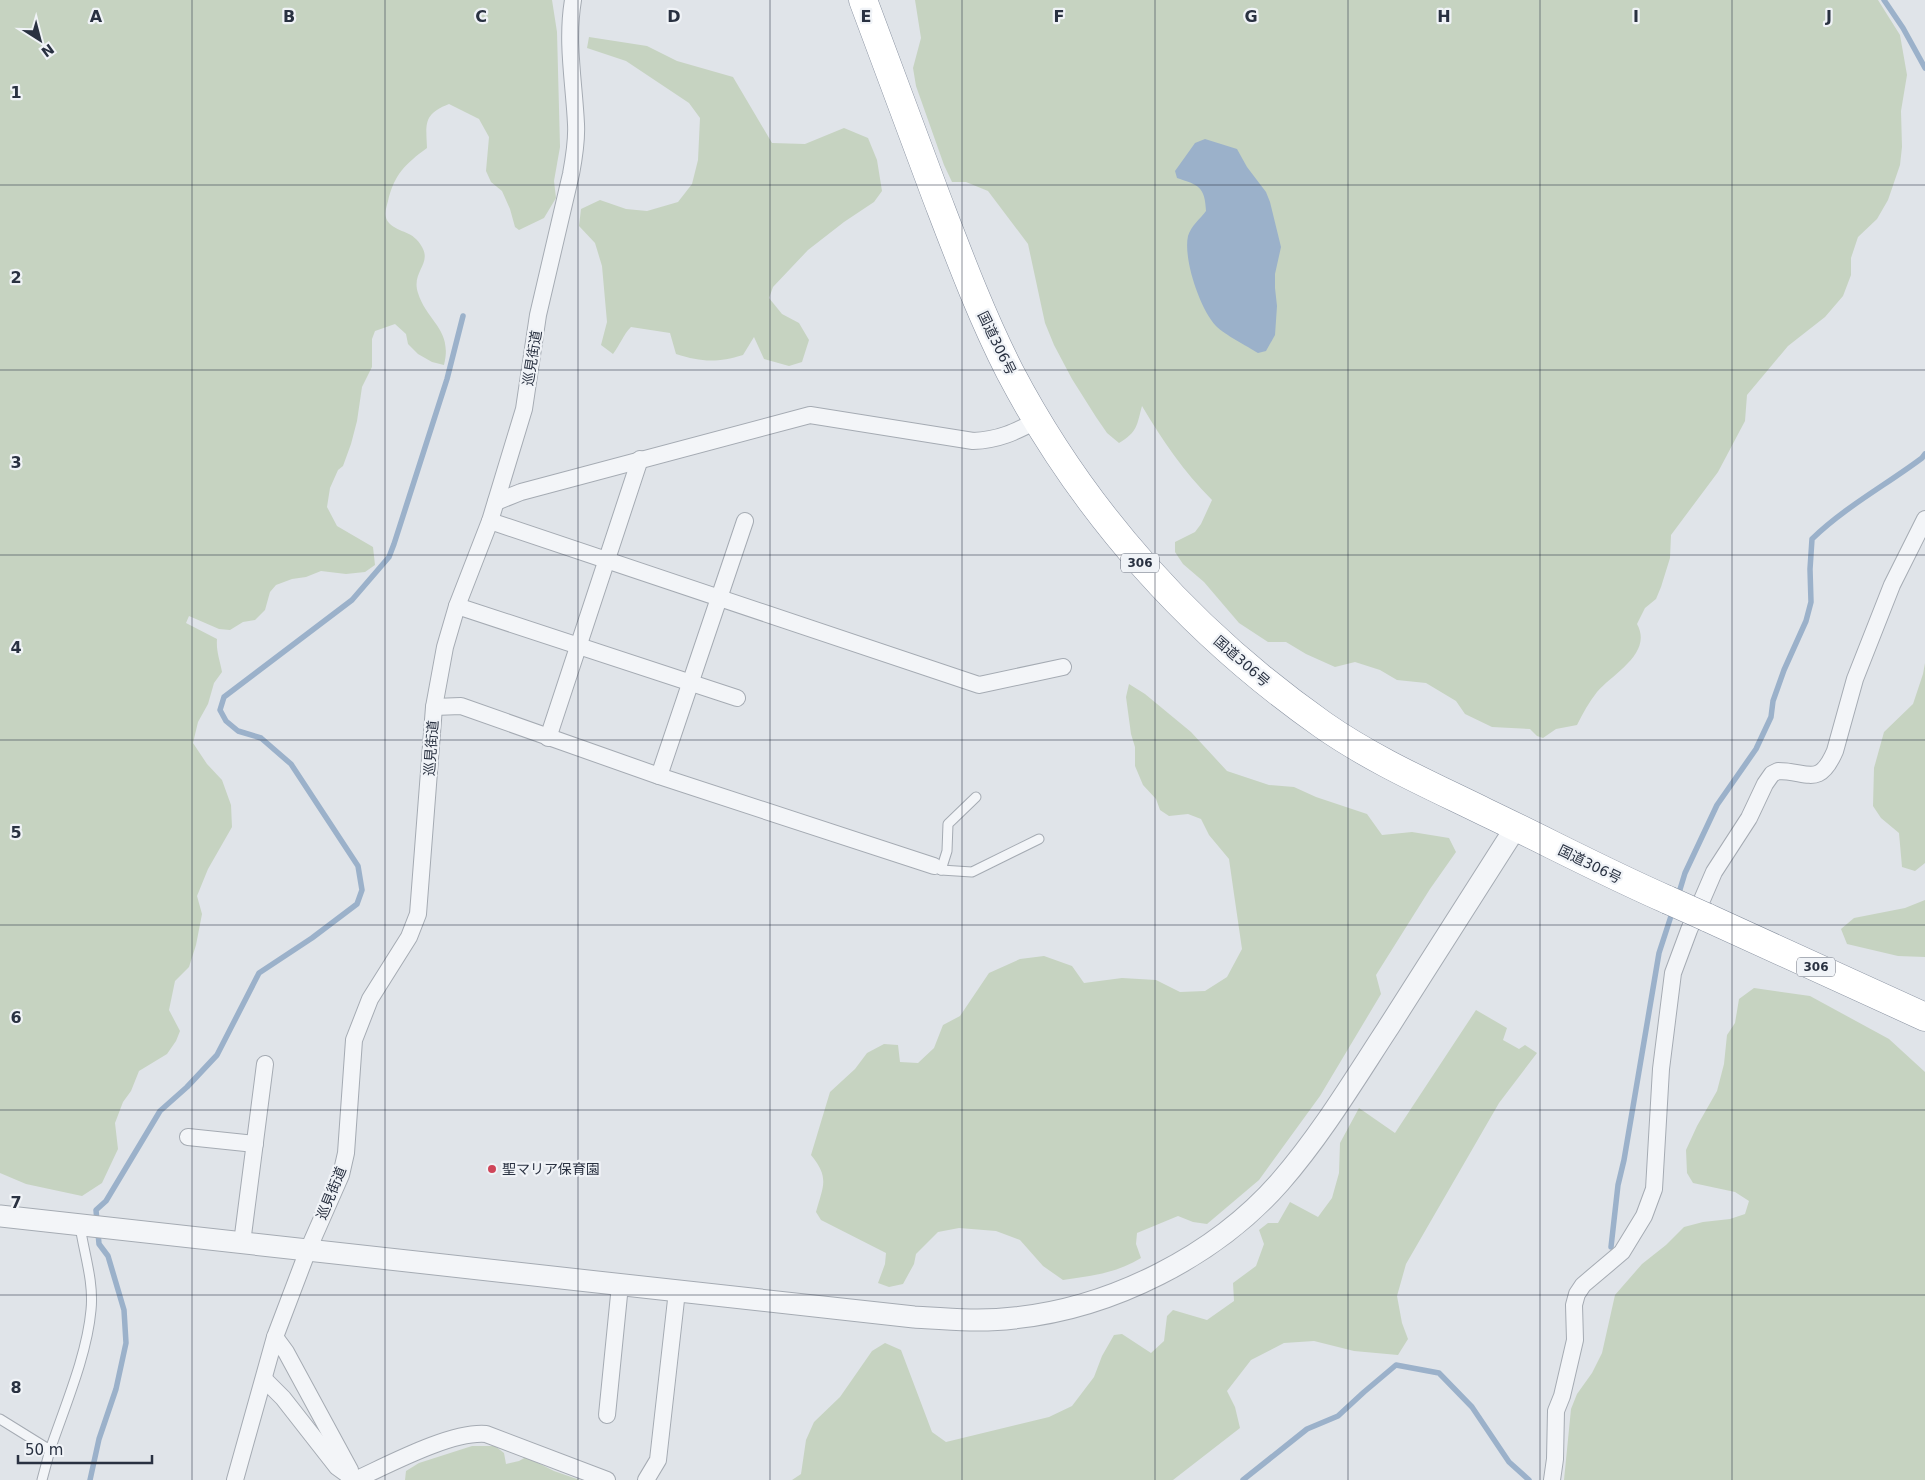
<svg xmlns="http://www.w3.org/2000/svg" width="1925" height="1480" font-family="'DejaVu Sans','Noto Sans JP',sans-serif">
	<style>
		.green { fill: #c6d3c1 }
		.water { fill: #9bb1ca }
		.lines { fill: none; stroke-linecap: round; stroke-linejoin: round }
		.stream { stroke: #9bb1ca; stroke-width: 5.5 }
		.service-casing { stroke: #a5abb3; stroke-width: 11 }
		.minor-casing { stroke: #a5abb3; stroke-width: 18 }
		.tertiary-casing { stroke: #a5abb3; stroke-width: 23 }
		.trunk-casing { stroke: #8891a0; stroke-width: 29 }
		.service { stroke: #f3f5f8; stroke-width: 9 }
		.minor { stroke: #f3f5f8; stroke-width: 16 }
		.tertiary { stroke: #f3f5f8; stroke-width: 21 }
		.trunk { stroke: #fff; stroke-width: 28 }
		.trunk-bridge-casing { stroke: #8891a0; stroke-width: 29; stroke-linecap: butt }
		.trunk-bridge { stroke: #fff; stroke-width: 28 }
		.grid { fill: none; stroke: #293141; stroke-width: 1; stroke-opacity: 0.55 }
		.poi-dot { fill: #cf4559; stroke: #f0f3f7; stroke-width: 2 }
		.labels { text-anchor: middle; dominant-baseline: central; stroke-width: 4.5; stroke-linejoin: round; paint-order: stroke }
		.shield { fill: #f0f3f7; stroke: #656b78; stroke-width: 1 }
		.shield-label { font-size: 12px; font-weight: bold; fill: #293141 }
		.street-label { font-size: 14px; fill: #293141; stroke: #f0f3f7 }
		.poi-label { font-size: 14px; fill: #293141; stroke: #f0f3f7; text-anchor: start }
		.grid-label { font-size: 16px; text-anchor: middle; font-weight: bold; fill: #293141; stroke: #f0f3f7; stroke-width: 4.5; stroke-linejoin: round; paint-order: stroke }
	</style>
	<rect width="100%" height="100%" fill="#e0e4e9"/>
	<g class="green">
		<path d="M0,0h552l5,32 3,115 -6,34 2,17 -12,20 -25,12 -4,-3 -5,-18 -8,-18 -11,-9 -5,-11 3,-34 -10,-18 -30,-15c-26,10 -23,20 -22,44 -22,16 -33,27 -39,53 -2,8 -5,15 1,22 11,11 24,7 33,24 10,17 -11,25 -4,46 9,29 35,36 26,72l-12,-3 -14,-8 -10,-10 -2,-10 -11,-10 -20,7 -3,8v28l-10,20 -5,34 -6,23 -8,22 -5,4 -8,18 -3,19 10,19 36,21 2,18 -10,7 -19,2 -25,-3 -15,6 -14,2 -16,6 -6,7 -5,18 -10,10 -12,2 -13,8 -11,-1 -30,-13 -3,7 31,16c-1,13 3,21 5,33l-8,11 -6,21 -10,18 -5,21 14,21 15,16 9,25 1,22 -24,42 -11,27 5,18 -6,31 -7,22 -14,14 -6,29 11,21 -4,10 -9,13 -28,17 -8,20 -8,11 -8,21 3,26 -16,34 -20,13 -56,-12 -26,-11z"/>
		<path d="M915,0h963l22,35 7,40 -6,36 1,36 -2,18 -12,35 -11,19 -19,18 -7,21v17l-8,21 -18,21 -37,29 -41,49 -2,26 -27,51 -47,63 -1,23 -9,29 -5,12 -11,9 -8,16c16,29 -23,49 -40,68 -8,10 -14,21 -20,33l-21,4 -13,9 -6,-2 -7,-7 -38,-2 -27,-13 -9,-13 -30,-18 -29,-3 -17,-10 -25,-8 -20,5 -29,-13 -20,-12h-18l-29,-19 -35,-41 -21,-18 -8,-12v-10l20,-10 6,-8 11,-24c-29,-29 -49,-59 -70,-94 -5,18 -4,26 -23,37l-12,-10 -11,-16 -24,-38 -18,-34 -9,-22 -17,-79 -40,-53 -22,-9h-14l-8,-17 -28,-79 -3,-18 8,-30z"/>
		<path d="M589,37l58,9 30,15 56,16 39,66 33,1 39,-16 24,10 9,22 5,31 -8,11 -30,20 -36,28 -35,37 -4,11 13,16 17,9 10,17 -7,22 -13,4 -25,-7 -10,-22 -11,18c-26,8 -42,7 -67,-1l-6,-21 -39,-6c-8,8 -11,18 -18,27l-12,-9 6,-23 -5,-56 -7,-23 -16,-17 2,-17 19,-9 26,9 21,2 31,-9 14,-18 6,-24 2,-42 -11,-15 -63,-42 -39,-13z"/>
		<polygon points="1925,663 1925,863 1915,871 1902,867 1899,833 1881,818 1873,806 1874,768 1884,732 1913,704 1923,674"/>
		<path d="M1129,684l16,10 46,38 36,39 42,14 25,2 22,10 51,17 15,21 30,-3 37,6 7,14 -26,37 -54,86 5,19 -61,102 -61,84 -52,44 -14,-2 -15,-6 -41,17 -1,11 5,14c-24,15 -50,18 -78,22l-20,-14 -23,-26 -24,-9 -37,-3 -21,4 -22,22 -2,10 -11,20 -14,3 -11,-4 7,-19 1,-11 -65,-33 -5,-8c7,-26 14,-34 -5,-57l19,-63 25,-23 12,-16 17,-9 14,1 2,17 18,1 16,-15 9,-23 17,-9 29,-43 31,-14 24,-3 28,10 12,17 38,-5 34,2 24,12 25,-1 22,-14 15,-28 -8,-55 -5,-35 -20,-24 -8,-16 -13,-5 -19,2 -9,-6 -4,-11 -13,-14 -8,-19v-19l-4,-13 -5,-37z"/>
		<polygon points="1925,900 1925,957 1898,956 1847,944 1841,929 1854,918 1905,908"/>
		<polygon points="1754,988 1810,996 1889,1039 1925,1072 1925,1480 1564,1480 1571,1409 1577,1394 1592,1373 1602,1353 1615,1295 1642,1264 1666,1245 1684,1227 1703,1222 1730,1219 1745,1214 1749,1201 1735,1192 1693,1183 1687,1173 1686,1150 1697,1126 1717,1091 1724,1064 1727,1035 1735,1023 1739,999"/>
		<polygon points="1476,1010 1507,1028 1503,1040 1519,1049 1525,1045 1537,1053 1499,1103 1406,1264 1397,1296 1402,1323 1408,1339 1398,1355 1354,1351 1314,1341 1284,1343 1251,1360 1227,1391 1235,1407 1240,1428 1173,1480 792,1480 801,1474 806,1440 814,1422 840,1397 872,1351 885,1343 901,1350 932,1432 946,1442 1049,1417 1072,1406 1094,1377 1102,1356 1114,1335 1122,1334 1151,1353 1164,1341 1167,1316 1173,1310 1207,1320 1234,1301 1233,1283 1256,1266 1264,1244 1259,1230 1268,1223 1278,1223 1290,1202 1318,1217 1332,1198 1339,1173 1340,1143 1359,1108 1395,1133"/>
		<polygon points="472,1446 495,1446 504,1453 506,1464 519,1461 526,1457 554,1471 580,1480 405,1480 406,1471 419,1463"/>
	</g>
	<path class="water" d="M1205,139l32,10 10,18 19,25 4,10 11,45 -6,27v14l2,18 -2,29 -9,16 -8,2c-11,-7 -33,-18 -42,-27 -16,-17 -33,-67 -28,-90 3,-10 12,-17 18,-25 -1,-25 -8,-26 -29,-33l-2,-7 20,-28z"/>
	<g class="lines">
		<g class="stream">
			<polyline points="1884,0 1903,28 1925,68"/>
			<path d="M1678,896l7,-23 32,-68 39,-56 15,-32 2,-16 11,-31 22,-49 5,-19 -1,-33 2,-30c33,-32 74,-54 110,-81l3,-4"/>
			<polyline points="1611,1247 1618,1185 1624,1160 1659,953 1673,910"/>
			<polyline points="90,1480 99,1439 116,1389 126,1343 124,1310 108,1256 99,1244 96,1210 106,1201 160,1111 187,1087 217,1055 259,973 312,938 357,904 362,890 358,866 291,764 261,738 238,731 226,721 220,710 224,697 352,600 389,557 394,544 447,379 463,316"/>
			<polyline points="1243,1480 1307,1429 1338,1416 1364,1392 1396,1365 1439,1373 1472,1407 1509,1462 1529,1480"/>
		</g>
		<defs>
			<g id="service">
				<polyline points="934,866 941,870 972,872 1039,839"/>
				<polyline points="941,870 947,851 948,824 976,797"/>
				<path d="M0,1419l50,31c15,-44 37,-95 41,-140 3,-28 -7,-57 -11,-84"/>
				<polyline points="42,1480 50,1450"/>
			</g>
			<g id="minor">
				<path d="M496,502l25,-10 289,-77 163,26c26,-1 42,-9 65,-21"/>
				<polyline points="490,521 979,685 1063,667"/>
				<polyline points="457,606 737,698"/>
				<polyline points="434,707 461,706 659,776 934,866"/>
				<polyline points="548,738 640,459"/>
				<polyline points="659,776 745,521"/>
				<polyline points="188,1137 255,1144"/>
				<polyline points="242,1243 265,1064"/>
				<polyline points="275,1337 286,1352 350,1470"/>
				<path d="M264,1379l19,19 54,69 18,13c33,-15 96,-49 131,-46l121,46"/>
				<polyline points="607,1415 620,1285"/>
				<path d="M235,1480l40,-143 33,-87 33,-75 5,-22 8,-113 16,-41 39,-62 9,-23 16,-207 11,-60 12,-41 33,-85 34,-112 14,-94 33,-141c3,-16 6,-33 5,-50 -2,-42 -10,-82 -3,-124"/>
				<polyline points="646,1480 658,1460 677,1291"/>
				<path d="M1552,1480l3,-21 1,-48 6,-15 13,-56 -1,-35 3,-11 6,-9 39,-33 22,-36 10,-27 7,-120 12,-96 16,-43 25,-58 35,-54 16,-34 7,-10 6,-3c30,0 41,17 57,-20l20,-72 37,-94 33,-66"/>
			</g>
			<path id="tertiary" d="M0,1216l914,101c33,2 67,5 100,1 98,-10 201,-62 266,-136 41,-47 74,-102 108,-154 43,-67 86,-134 128,-201"/>
			<g id="trunk">
				<path d="M863,0c24,65 49,131 73,196 23,60 45,119 74,176 74,141 182,261 313,353 50,35 107,60 162,87 61,29 121,61 183,88"/>
				<polyline points="1706,917 1925,1017"/>
			</g>
		</defs>
		<use href="#service" class="service-casing"/>
		<use href="#minor" class="minor-casing"/>
		<use href="#tertiary" class="tertiary-casing"/>
		<use href="#trunk" class="trunk-casing"/>
		<use href="#service" class="service"/>
		<use href="#minor" class="minor"/>
		<use href="#tertiary" class="tertiary"/>
		<use href="#trunk" class="trunk"/>
		<defs>
			<polyline id="trunk-bridge" points="1668,900 1706,917"/>
		</defs>
		<use href="#trunk-bridge" class="trunk-bridge-casing"/>
		<use href="#trunk-bridge" class="trunk-bridge"/>
	</g>
	<path class="grid" d="M192,0v1480M385,0v1480M578,0v1480M770,0v1480M962,0v1480M1155,0v1480M1348,0v1480M1540,0v1480M1732,0v1480M0,185h1925M0,370h1925M0,555h1925M0,740h1925M0,925h1925M0,1110h1925M0,1295h1925"/>
	<circle class="poi-dot" cx="492" cy="1169" r="5"/>
	<g class="labels">
		<g class="shield">
			<rect x="1121" y="553.5" width="38" height="19" rx="4"/>
			<rect x="1797" y="957.5" width="38" height="19" rx="4"/>
		</g>
		<g class="shield-label">
			<text x="1140" y="563">306</text>
			<text x="1816" y="967">306</text>
		</g>
		<g class="street-label">
			<text transform="translate(997 343) rotate(64)">国道306号</text>
			<text transform="translate(532 358) rotate(-81)">巡見街道</text>
			<text transform="translate(1242 661) rotate(41)">国道306号</text>
			<text transform="translate(431 748) rotate(-86)">巡見街道</text>
			<text transform="translate(1590 864) rotate(26)">国道306号</text>
			<text transform="translate(331 1193) rotate(-68)">巡見街道</text>
		</g>
		<g class="poi-label">
			<text x="502" y="1169">聖マリア保育園</text>
		</g>
	</g>
	<g class="grid-label">
		<text x="96" y="22">A</text>
		<text x="289" y="22">B</text>
		<text x="481" y="22">C</text>
		<text x="674" y="22">D</text>
		<text x="866" y="22">E</text>
		<text x="1059" y="22">F</text>
		<text x="1251" y="22">G</text>
		<text x="1444" y="22">H</text>
		<text x="1636" y="22">I</text>
		<text x="1829" y="22">J</text>
		<text x="16" y="98">1</text>
		<text x="16" y="283">2</text>
		<text x="16" y="468">3</text>
		<text x="16" y="653">4</text>
		<text x="16" y="838">5</text>
		<text x="16" y="1023">6</text>
		<text x="16" y="1208">7</text>
		<text x="16" y="1393">8</text>
	</g>
	<g transform="translate(40 40) rotate(144)" stroke="#f0f3f7" stroke-width="4" paint-order="stroke">
	<path d="M0-4L9 19L0 12L-9 19Z" fill="#293141"/>
	<text y="-8" font-size="14" font-weight="bold" text-anchor="middle" fill="#293141">N</text>
	</g>
	<path d="M18 1455v8h134v-8" fill="none" stroke="#293141" stroke-width="2.5"/>
	<text x="25" y="1455" font-size="15" fill="#293141" stroke="#f0f3f7" stroke-width="4" paint-order="stroke">50 m</text>
</svg>
